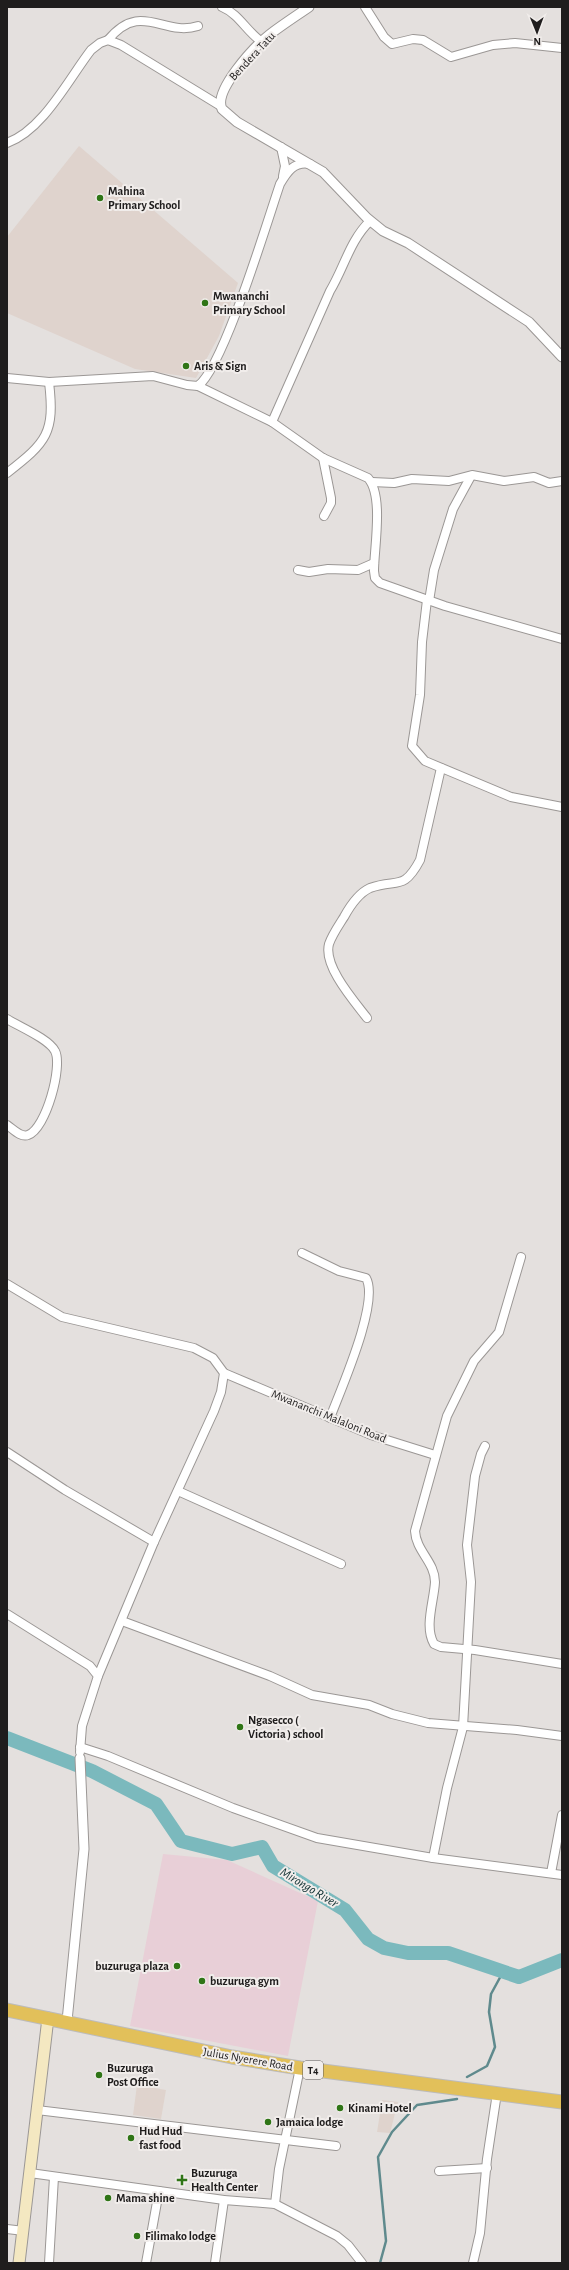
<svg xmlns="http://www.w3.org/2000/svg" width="569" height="2270" font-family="'Alegreya Sans',sans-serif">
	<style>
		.commercial { fill: #e8cfd7 }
		.built { fill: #dfd3cd }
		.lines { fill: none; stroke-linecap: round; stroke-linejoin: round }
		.stream { stroke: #5f8a8d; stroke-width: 2.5 }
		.river { stroke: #7bb9bd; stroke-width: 14 }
		.minor-casing { stroke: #9b9795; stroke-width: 10 }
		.tertiary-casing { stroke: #9b9795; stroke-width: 11 }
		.secondary-casing { stroke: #9b9795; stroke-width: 13 }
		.trunk-casing { stroke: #bcbbbb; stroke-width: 15 }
		.minor { stroke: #fff; stroke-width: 8 }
		.tertiary { stroke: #fff; stroke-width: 9 }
		.secondary { stroke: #f4e8c1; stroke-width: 11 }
		.trunk { stroke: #e2c05a; stroke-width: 13 }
		.poi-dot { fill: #2f7516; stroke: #f1edeb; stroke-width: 1.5 }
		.labels { text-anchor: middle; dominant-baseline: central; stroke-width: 4; stroke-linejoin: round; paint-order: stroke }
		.shield { fill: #f1edeb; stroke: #5e5b5b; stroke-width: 1 }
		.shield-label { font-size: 11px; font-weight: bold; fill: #1f1d1d }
		.street-label { font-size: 12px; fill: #1f1d1d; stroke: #f1edeb }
		.poi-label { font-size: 12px; font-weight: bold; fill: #1f1d1d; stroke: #f1edeb; text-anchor: start }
		.water-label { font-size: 13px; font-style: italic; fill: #0f3032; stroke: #f1edeb }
	</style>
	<rect width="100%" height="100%" fill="#e4e0de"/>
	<polygon class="commercial" points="163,1854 227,1860 318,1901 288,2056 130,2026"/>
	<g class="built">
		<polygon points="79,146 238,283 219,336 196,378 135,369 7,313 7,237"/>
		<polygon points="137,2085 166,2090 161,2119 133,2115"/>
		<polygon points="382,2100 398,2102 390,2133 377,2132"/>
	</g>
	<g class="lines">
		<g class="stream">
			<polyline points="467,2077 487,2066 495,2047 489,2012 491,1994 503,1972"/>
			<polyline points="380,2263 386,2241 378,2157 392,2132 417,2105 457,2099"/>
		</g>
		<polyline class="river" points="7,1738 92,1771 156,1804 181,1841 232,1854 262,1847 273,1866 345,1910 368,1939 384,1948 408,1953 448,1953 519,1977 562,1960"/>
		<defs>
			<g id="minor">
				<path d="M222,7c17,7 25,25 40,35"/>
				<polyline points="365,7 384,37 392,44 413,39 423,40 451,57 493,45 515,43 562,48"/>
				<path d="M108,40c33,-40 55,-3 90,-14"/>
				<path d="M7,143c36,-13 61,-63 84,-93l9,-7 8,-3 13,5 98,60"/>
				<polyline points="281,147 285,166 283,176"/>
				<path d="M7,378l42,4 104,-6 34,9 11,1c26,-20 69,-164 82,-202 7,-12 14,-23 30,-20"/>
				<path d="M198,386l74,36 51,36 45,20c16,18 6,70 6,93l1,7 5,5 65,23 117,33"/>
				<path d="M272,422l58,-131c14,-23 20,-51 40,-70"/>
				<polyline points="323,458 331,498 331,503 324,516"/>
				<path d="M7,473c40,-31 48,-40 42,-91"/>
				<polyline points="372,482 394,483 412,479 449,481 472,475 504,481 534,477 549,483 562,481"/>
				<polyline points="298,570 309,572 328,569 358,570 374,563"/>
				<polyline points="427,600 422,642 420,695 412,746 425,761 511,797 562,807"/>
				<polyline points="429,601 434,570 453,509 471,476"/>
				<path d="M367,1018c-13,-17 -44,-52 -38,-74 3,-9 10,-19 15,-27 6,-11 15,-24 26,-29 27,-10 33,4 50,-28l21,-92"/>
				<path d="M7,1019c13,8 42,20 48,32 8,15 -9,78 -27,84 -7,3 -15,-6 -21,-10"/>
				<path d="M302,1253l37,18 27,7c14,24 -26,113 -36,140"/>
				<path d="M521,1257l-22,75 -25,29 -27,55 -32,115c1,20 20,31 20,51 -1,19 -11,45 -1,62l7,3 34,3 87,14"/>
				<polyline points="7,1284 62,1317 194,1348 213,1358 224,1373 221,1392 214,1411 154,1542 98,1676"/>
				<polyline points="224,1373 371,1435 435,1455"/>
				<polyline points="7,1452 65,1490 154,1542"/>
				<polyline points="178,1491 341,1564"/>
				<polyline points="7,1614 90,1666 98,1676 82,1726 80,1752"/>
				<polyline points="122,1621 270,1676 312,1695 369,1705 392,1714 428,1723 517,1730 562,1736"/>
				<polyline points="80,1747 108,1756 233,1808 317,1838 433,1858 562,1875"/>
				<polyline points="433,1858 447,1788 463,1727 471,1582 467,1545 475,1476 481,1454 485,1446"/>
				<polyline points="551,1873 562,1815"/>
				<polyline points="37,2110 336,2146"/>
				<polyline points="439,2171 487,2168"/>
				<polyline points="30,2173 224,2200 275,2204 337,2236 348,2245 362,2263"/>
				<polyline points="275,2204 279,2169 300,2068"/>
				<polyline points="7,2229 24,2231"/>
				<polyline points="49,2263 54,2177"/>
				<polyline points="146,2263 159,2191"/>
				<polyline points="215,2263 224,2200"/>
				<polyline points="473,2263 480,2233 487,2159 497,2093"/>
			</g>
			<g id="tertiary">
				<path d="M309,7c-13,9 -27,18 -40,28 -15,12 -56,56 -47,74l15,13 86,50 44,46 16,13 25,12 121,79 33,35"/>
				<polyline points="67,2021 84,1849 80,1758"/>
			</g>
			<polyline id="secondary" points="19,2263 48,2018"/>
			<polyline id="trunk" points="7,2010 232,2057 300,2068 562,2102"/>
		</defs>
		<use href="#minor" class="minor-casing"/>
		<use href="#tertiary" class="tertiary-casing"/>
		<use href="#secondary" class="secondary-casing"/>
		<use href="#trunk" class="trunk-casing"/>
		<use href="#minor" class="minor"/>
		<use href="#tertiary" class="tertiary"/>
		<use href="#secondary" class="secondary"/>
		<use href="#trunk" class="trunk"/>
	</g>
	<g class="poi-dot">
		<circle cx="100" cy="198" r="4"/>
		<circle cx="205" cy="303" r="4"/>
		<circle cx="186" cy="366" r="4"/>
		<circle cx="240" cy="1727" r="4"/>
		<circle cx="177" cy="1966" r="4"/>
		<circle cx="202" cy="1981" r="4"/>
		<circle cx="99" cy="2075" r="4"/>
		<circle cx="340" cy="2108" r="4"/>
		<circle cx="268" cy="2122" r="4"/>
		<circle cx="131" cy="2138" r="4"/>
		<path d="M180 2174h4v4h4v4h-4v4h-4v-4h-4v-4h4z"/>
		<circle cx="108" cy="2198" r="4"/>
		<circle cx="137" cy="2236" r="4"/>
	</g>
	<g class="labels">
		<rect class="shield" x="303" y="2061" width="20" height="18" rx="3"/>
		<g class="shield-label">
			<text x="313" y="2070">T4</text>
		</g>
		<g class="street-label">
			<text transform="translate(252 56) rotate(-47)">Bendera Tatu</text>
			<text transform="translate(329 1416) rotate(22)">Mwananchi Malaloni Road</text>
			<text transform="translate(248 2059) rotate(10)">Julius Nyerere Road</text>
		</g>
		<g class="poi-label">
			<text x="108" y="191">Mahina<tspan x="108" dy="14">Primary School</tspan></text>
			<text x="213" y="296">Mwananchi<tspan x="213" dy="14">Primary School</tspan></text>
			<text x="194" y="366">Aris &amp; Sign</text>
			<text x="248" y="1720">Ngasecco (<tspan x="248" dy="14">Victoria ) school</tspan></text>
			<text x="169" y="1966" text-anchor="end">buzuruga plaza</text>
			<text x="210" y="1981">buzuruga gym</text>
			<text x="107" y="2068">Buzuruga<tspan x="107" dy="14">Post Office</tspan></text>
			<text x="348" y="2108">Kinami Hotel</text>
			<text x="276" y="2122">Jamaica lodge</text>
			<text x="139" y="2131">Hud Hud<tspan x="139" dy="14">fast food</tspan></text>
			<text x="191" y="2173">Buzuruga<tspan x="191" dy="14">Health Center</tspan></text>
			<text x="116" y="2198">Mama shine</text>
			<text x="145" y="2236">Filimako lodge</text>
		</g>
		<g class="water-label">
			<text transform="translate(309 1888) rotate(31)">Mirongo River</text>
		</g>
	</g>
	<rect width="569" height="2270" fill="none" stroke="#1f1d1d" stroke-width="16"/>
	<g transform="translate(537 32) rotate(179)" stroke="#f1edeb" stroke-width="3" paint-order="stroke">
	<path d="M0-3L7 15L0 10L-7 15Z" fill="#1f1d1d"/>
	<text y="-6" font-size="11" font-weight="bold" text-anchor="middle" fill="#1f1d1d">N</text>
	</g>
</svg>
